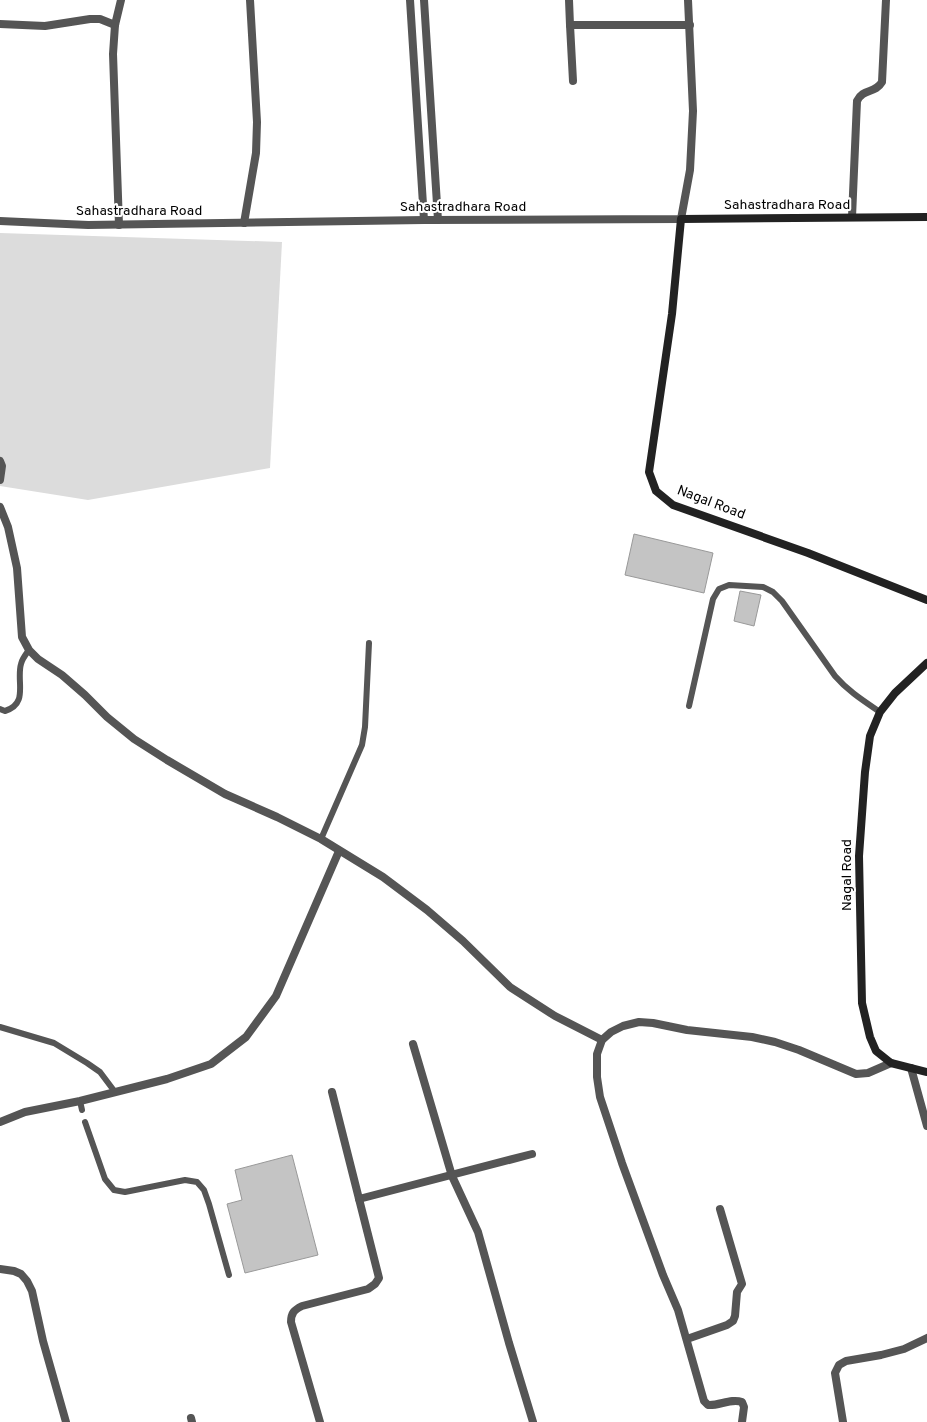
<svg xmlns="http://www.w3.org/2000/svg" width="927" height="1422" font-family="Overpass,sans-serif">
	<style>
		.green { fill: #dcdcdc }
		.building { fill: #c4c4c4; stroke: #999 }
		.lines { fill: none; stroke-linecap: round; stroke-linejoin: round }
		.service { stroke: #555; stroke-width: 6 }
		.minor { stroke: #555; stroke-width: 8 }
		.tertiary { stroke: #555; stroke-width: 8 }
		.secondary { stroke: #222; stroke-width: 8 }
		.labels { text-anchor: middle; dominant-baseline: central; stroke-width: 4; stroke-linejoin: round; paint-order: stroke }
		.street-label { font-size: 14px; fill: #000; stroke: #fff }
	</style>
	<rect width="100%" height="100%" fill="#fff"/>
	<polygon class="green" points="0,233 282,242 270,468 88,500 0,486"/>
	<g class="building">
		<polygon points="634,534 713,553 704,593 625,575"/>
		<polygon points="740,591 761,595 754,626 734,621"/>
		<polygon points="292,1155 318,1255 245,1273 227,1204 242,1200 235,1170"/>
	</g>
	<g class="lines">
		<g class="service">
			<path d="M689,706l24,-107 6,-10 10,-4 34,2 10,5 9,9 53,75c13,15 29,25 45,36"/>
			<path d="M0,709l5,2c24,-7 11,-30 16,-47 1,-5 5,-10 8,-14"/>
			<polyline points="321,839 362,745 365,727 369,643"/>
			<polyline points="0,1027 54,1043 87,1063 100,1072 115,1092"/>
			<polyline points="80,1101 82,1110"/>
			<polyline points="85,1122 105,1179 114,1190 125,1192 185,1180 197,1182 204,1190 209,1204 229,1275"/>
		</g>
		<g class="minor">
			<polyline points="410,0 424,220"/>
			<polyline points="424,0 438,220"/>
			<polyline points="569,0 570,25"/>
			<polyline points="0,24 45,26 90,19 100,19 115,25"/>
			<polyline points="573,81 570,25 690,25"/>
			<path d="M852,217l5,-116c6,-13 18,-7 25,-19l4,-82"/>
			<polyline points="244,223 256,153 257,122 250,0"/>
			<polyline points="119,225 113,54 115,25 121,0"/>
			<polyline points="0,461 2,466 0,480"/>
			<polyline points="0,507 8,527 17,568 22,637 29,650 38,659 62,675 85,695 107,717 134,739 167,760 225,794 277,817 321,839 383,877 427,910 463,941 510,987 555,1016 602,1040"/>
			<polyline points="413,1044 452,1176 478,1232 509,1343 533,1422"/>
			<polyline points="911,1068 927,1126"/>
			<polyline points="0,1122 25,1112 80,1101 167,1079 211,1064 246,1037 276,996 339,851"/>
			<polyline points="359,1199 532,1154"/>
			<polyline points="0,1269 14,1271 21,1274 27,1281 32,1291 43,1341 66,1422"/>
			<polyline points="687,1339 727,1325 733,1321 735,1316 737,1292 742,1284 720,1209"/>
			<polyline points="191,1418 192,1422"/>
			<path d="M320,1422l-29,-100c0,-9 3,-12 11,-16l66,-17 7,-5 4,-6 -47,-186"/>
			<path d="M742,1422l2,-15 -2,-5c-11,-4 -23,4 -34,3l-4,-4 -26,-91 -15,-35 -41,-112 -22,-66 -3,-20v-23l5,-14 9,-8 12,-6 16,-4 14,1 34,7 65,7 23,5 24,8 57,24 12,-1 23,-10"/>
			<polyline points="843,1422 835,1373 839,1365 846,1361 881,1355 904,1349 927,1338"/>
		</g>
		<polyline class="tertiary" points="0,221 88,225 424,220 681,219 690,170 693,111 688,0"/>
		<g class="secondary">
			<polyline points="927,217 681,219 672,314 649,472 656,491 673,505 808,553 927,600"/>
			<polyline points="927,663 895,693 880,712 870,736 865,772 859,856 862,1003 870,1037 876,1051 891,1063 927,1072"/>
		</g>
	</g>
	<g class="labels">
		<g class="street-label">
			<text x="787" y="205">Sahastradhara Road</text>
			<text x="463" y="207">Sahastradhara Road</text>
			<text x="139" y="211">Sahastradhara Road</text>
			<text transform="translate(711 503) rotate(21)">Nagal Road</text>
			<text transform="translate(847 875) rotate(-90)">Nagal Road</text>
		</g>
	</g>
</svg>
